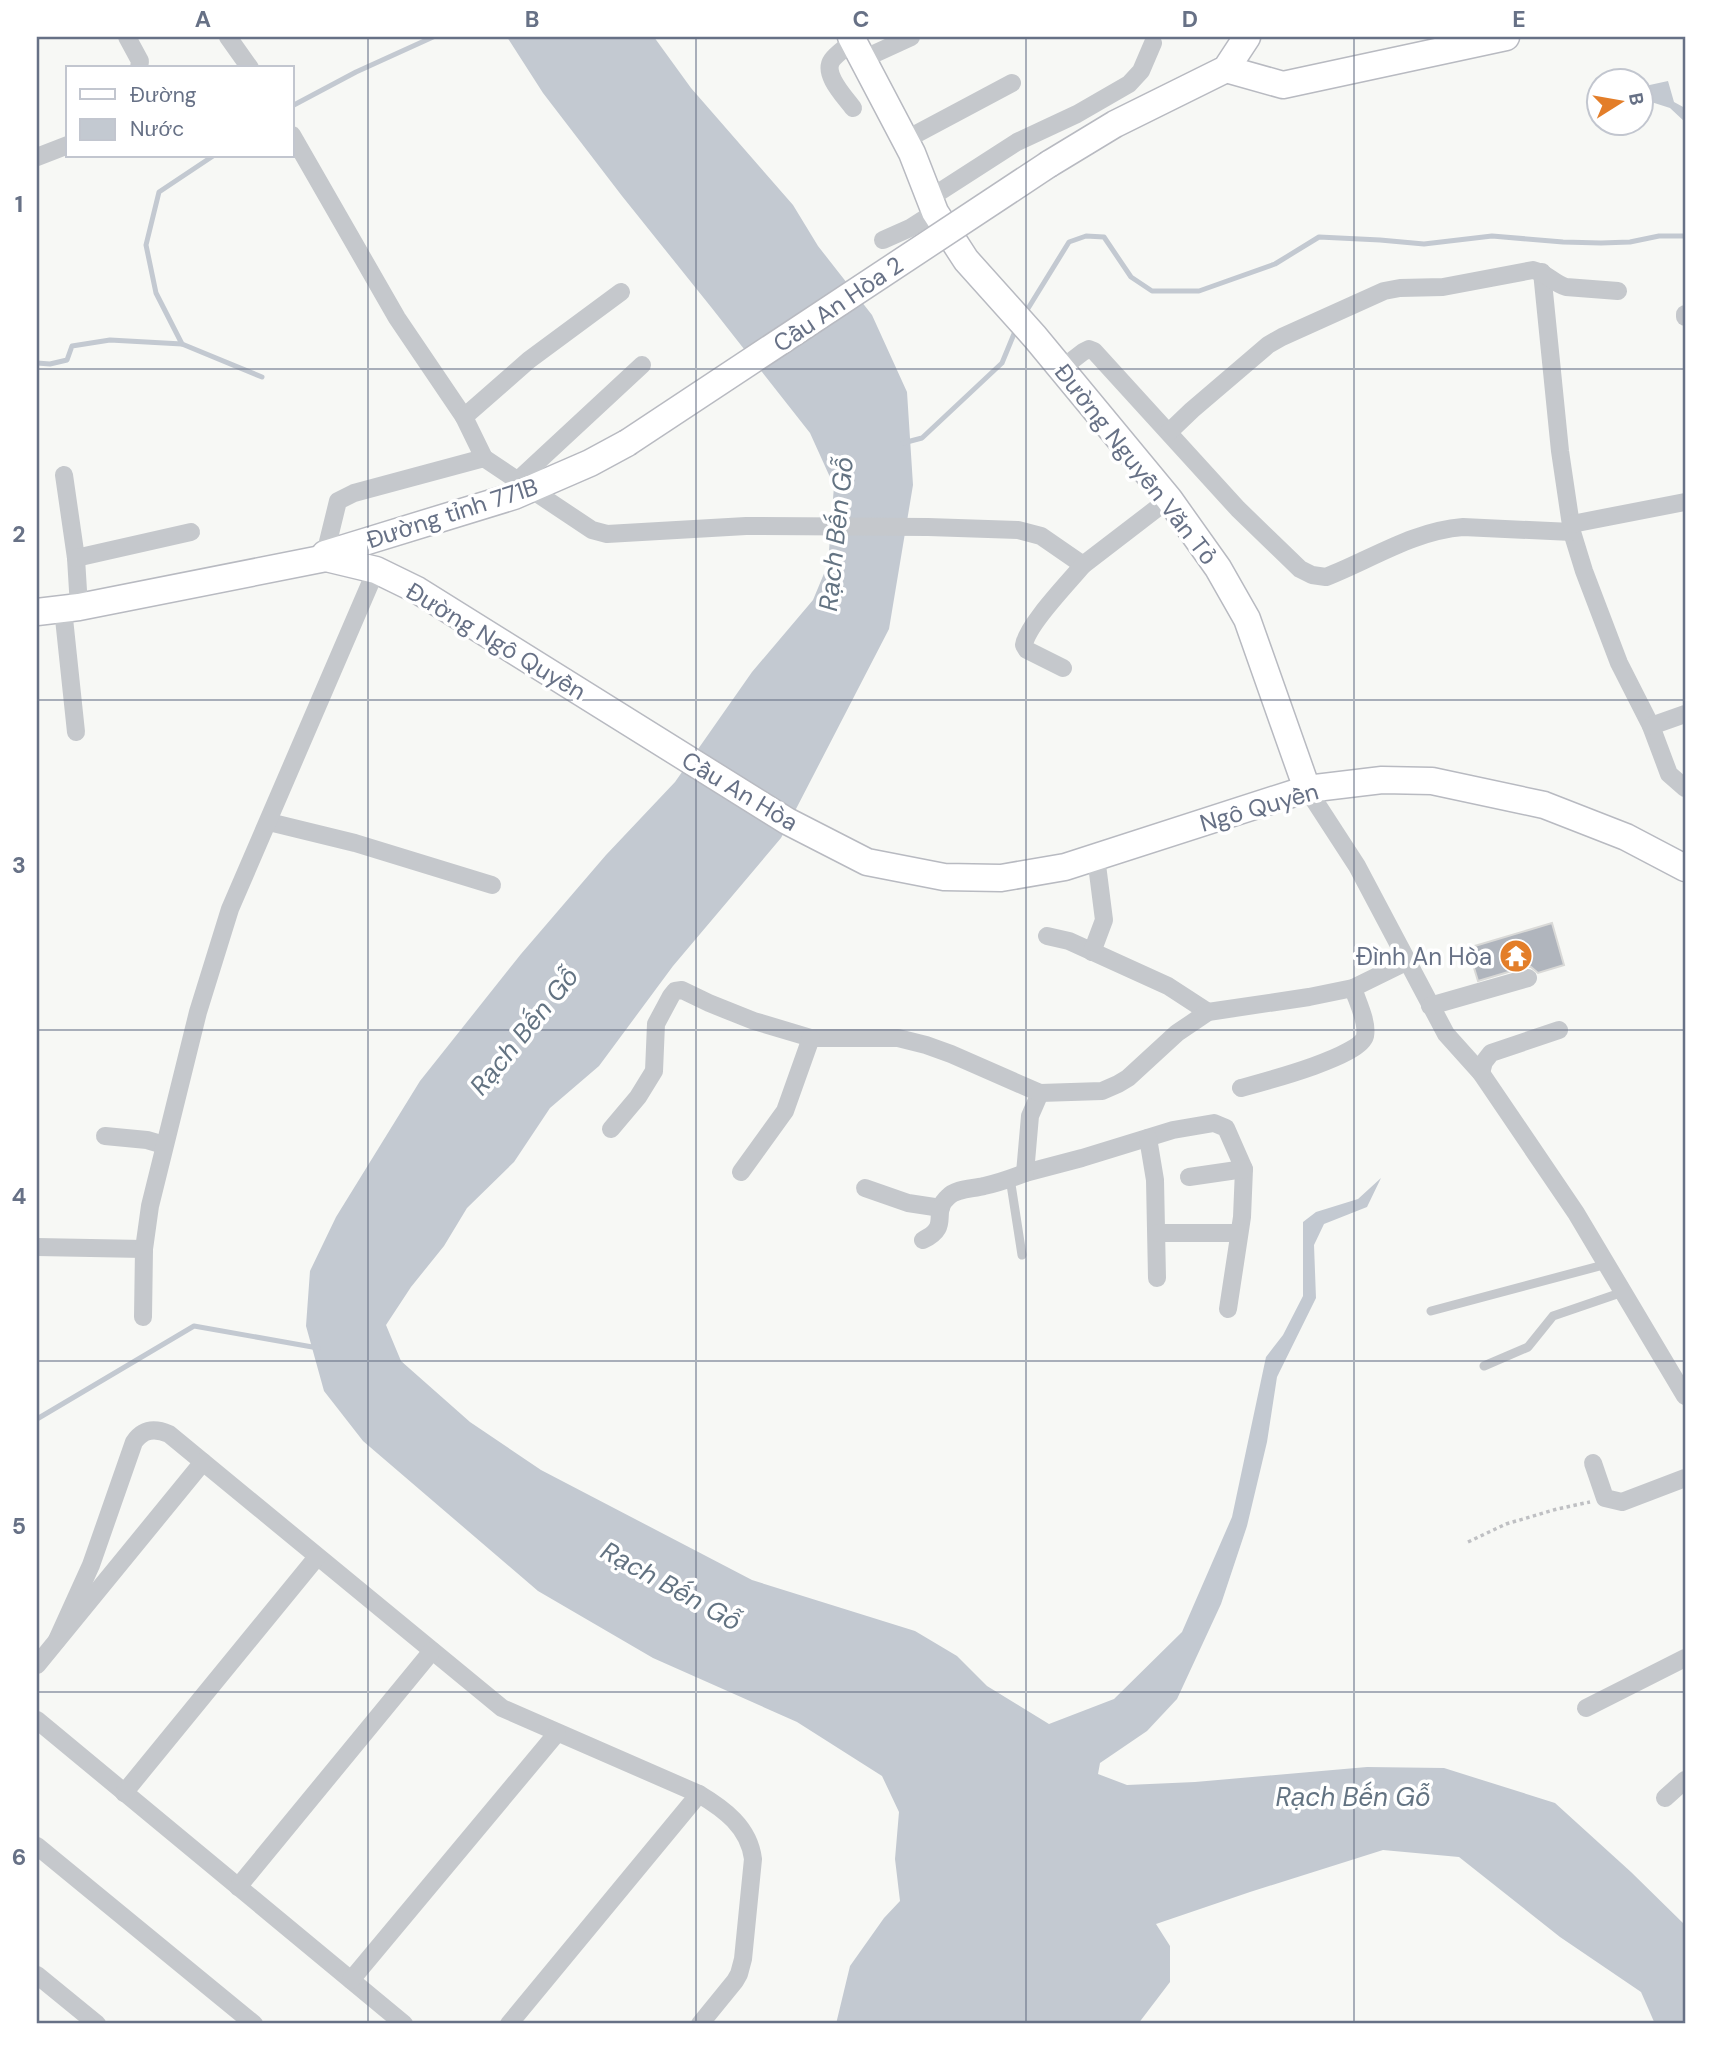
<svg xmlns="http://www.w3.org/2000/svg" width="1722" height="2061" font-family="'DM Sans',sans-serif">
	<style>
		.water { fill: #c3c9d1 }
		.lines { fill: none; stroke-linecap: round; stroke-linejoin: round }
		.stream { stroke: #c3c9d1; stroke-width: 5 }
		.building { fill: #b0b5bd; stroke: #d9d9d7; stroke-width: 2 }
		.secondary-casing { stroke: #b8bac1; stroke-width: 29 }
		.path { stroke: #bfc0c3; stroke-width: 3.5; stroke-dasharray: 3.5 3.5; stroke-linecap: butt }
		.lane { stroke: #c5c8cc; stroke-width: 9 }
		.street { stroke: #c5c8cc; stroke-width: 18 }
		.secondary { stroke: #fff; stroke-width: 26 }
		.secondary-bridge-casing { stroke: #b8bac1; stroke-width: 29; stroke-linecap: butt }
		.secondary-bridge { stroke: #fff; stroke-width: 26 }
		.grid { fill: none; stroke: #677186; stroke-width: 2; stroke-opacity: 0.55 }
		.labels { text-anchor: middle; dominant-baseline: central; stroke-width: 7; stroke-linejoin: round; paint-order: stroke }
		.street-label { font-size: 24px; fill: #677186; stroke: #fff }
		.poi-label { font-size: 24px; fill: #677186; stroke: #fff; text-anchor: end }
		.water-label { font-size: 26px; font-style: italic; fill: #637382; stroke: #fff }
		.neatline { fill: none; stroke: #677186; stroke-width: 2.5 }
		.grid-label { font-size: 23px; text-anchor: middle; font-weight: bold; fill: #677186 }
	</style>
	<rect width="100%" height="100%" fill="#f7f8f5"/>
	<g class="water">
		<polygon points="507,37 654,37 691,88 793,205 818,246 872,315 907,392 913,485 889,629 781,838 673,966 599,1066 550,1108 514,1162 467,1208 444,1246 411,1287 386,1325 401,1361 470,1422 541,1470 752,1580 915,1631 957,1656 987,1686 1049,1724 1114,1699 1182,1632 1232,1517 1266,1357 1283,1335 1303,1296 1303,1222 1316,1212 1358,1199 1381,1178 1367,1207 1324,1224 1314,1245 1316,1298 1277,1377 1267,1442 1247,1526 1221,1604 1177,1699 1147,1731 1100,1763 1098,1774 1127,1785 1195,1782 1367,1767 1444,1768 1555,1803 1631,1872 1685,1925 1685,2024 1655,2024 1641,1992 1560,1937 1459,1857 1383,1850 1250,1892 1156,1924 1170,1946 1170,1982 1138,2024 836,2024 850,1966 884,1918 900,1901 895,1859 899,1812 882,1776 797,1722 653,1658 538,1591 363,1441 324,1391 306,1326 310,1271 336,1217 420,1081 521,954 606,855 675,782 752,672 813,600 828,564 834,486 810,433 711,307 622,196 543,93"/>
		<polygon points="1668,81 1674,102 1685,108 1685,122 1670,108 1645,100 1645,86"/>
	</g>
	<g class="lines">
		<g class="stream">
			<polyline points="292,106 356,72 433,37"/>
			<polyline points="213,156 159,192 146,245 156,293 182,344 262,377"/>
			<polyline points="1024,315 1069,242 1086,236 1104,237 1131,277 1152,291 1199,291 1275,264 1319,237 1380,240 1424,244 1492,236 1563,242 1601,243 1630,242 1659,236 1685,236"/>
			<polyline points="37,363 50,364 67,360 72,346 110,340 182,344"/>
			<polyline points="903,443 922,438 1002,363 1016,329"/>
			<polyline points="37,1419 194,1326 318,1348"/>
		</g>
	</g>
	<polygon class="building" points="1552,923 1564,965 1538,973 1531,967 1525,967 1478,981 1468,948"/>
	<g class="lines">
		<defs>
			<g id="secondary">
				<polyline points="851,37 912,153 935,212 966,260 1035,337 1169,499 1218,568 1247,619 1307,789"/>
				<polyline points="1226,69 1283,85 1506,37"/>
				<polyline points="1049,164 1115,124 1226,69 1247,37"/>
				<polyline points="326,558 325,554 514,496 590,463 627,443"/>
				<polyline points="37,612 79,607 326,558 376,570 417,590 787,821 867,862 944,877 1001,878 1065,867 1307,789 1382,780 1432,781 1544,805 1626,837 1685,868"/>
			</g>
		</defs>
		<use href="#secondary" class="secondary-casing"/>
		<polyline class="path" points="1468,1542 1506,1524 1557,1509 1590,1502"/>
		<g class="lane">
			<polyline points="1010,1178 1022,1255"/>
			<polyline points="1431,1311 1607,1264"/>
			<polyline points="1484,1366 1528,1347 1553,1316 1623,1292"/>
		</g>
		<g class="street">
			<polyline points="127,37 140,61 139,68"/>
			<polyline points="228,37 250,68"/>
			<polyline points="863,59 911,37"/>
			<path d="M853,108c-8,-11 -31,-34 -21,-48 5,-7 15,-13 21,-19"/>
			<polyline points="292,135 397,318 464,417"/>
			<polyline points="905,140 1012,83"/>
			<polyline points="37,157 68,145"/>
			<polyline points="930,198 1017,142 1077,114 1129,84 1141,71 1153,43"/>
			<polyline points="883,240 910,228 935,212"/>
			<polyline points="1542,272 1560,451 1572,532 1584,571 1619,663 1651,726 1669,774 1685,788"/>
			<polyline points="1685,314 1685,317"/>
			<path d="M1061,369l22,-17 6,-3 5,2 144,158 62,60 12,6 14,2c46,-18 87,-46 137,-50l109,5"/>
			<path d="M1169,432l23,-22 76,-65 14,-8 102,-46 16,-3 43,-1 90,-17c14,3 20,13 33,17l52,4"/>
			<polyline points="484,458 464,417 529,360 621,292"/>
			<polyline points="64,475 76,558 79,607"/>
			<polyline points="517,481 642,365"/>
			<polyline points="1572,524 1685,502"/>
			<polyline points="325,554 338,501 354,493 484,458 592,530 607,534 746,526 928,527 1018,530 1041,536 1083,565 1169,499"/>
			<polyline points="76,558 191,532"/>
			<polyline points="63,609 76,732"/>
			<path d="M1063,668l-36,-18 -3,-5c3,-20 45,-63 59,-80"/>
			<polyline points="1651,726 1685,714"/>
			<polyline points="1307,789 1357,866 1446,1034 1481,1073 1576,1213 1685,1396"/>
			<polyline points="269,822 355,843 492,885"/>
			<polyline points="1047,936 1069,941 1168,986 1208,1012"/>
			<polyline points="1092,952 1104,920 1096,857"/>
			<polyline points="1430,1006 1528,978"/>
			<polyline points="1481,1073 1484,1062 1491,1053 1559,1030"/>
			<path d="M1241,1088c22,-6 119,-31 124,-52 3,-14 -8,-35 -12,-48"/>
			<polyline points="1040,1093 1030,1116 1025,1173 1082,1158 1173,1130 1214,1123 1226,1128 1244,1169 1242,1217 1228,1309"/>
			<polyline points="611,1129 638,1097 654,1071 656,1024 671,996 675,991 682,990 709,1003 754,1021 811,1038 898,1038 926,1045 951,1054 1040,1093 1102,1091 1118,1084 1128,1078 1177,1033 1208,1012 1309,997 1353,988 1406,962"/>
			<polyline points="105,1136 147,1140 164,1145"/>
			<polyline points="1148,1138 1155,1180 1157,1278"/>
			<polyline points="741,1172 785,1111 811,1038"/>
			<polyline points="1189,1177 1244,1169"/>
			<polyline points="865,1188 908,1203 941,1208"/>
			<polyline points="1158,1233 1239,1233"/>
			<path d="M923,1240c29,-14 7,-27 25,-43 8,-9 25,-8 36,-11 14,-3 28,-8 41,-13"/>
			<polyline points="37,1247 144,1249"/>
			<polyline points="143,1317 144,1249 150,1206 198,1012 230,909 376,570"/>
			<polyline points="1593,1463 1605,1498 1622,1502 1685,1478"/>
			<path d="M57,1640l34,-75 43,-123c9,-13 21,-14 35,-8l333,274 197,86c25,15 50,33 54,65l-10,100 -4,15 -4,7 -35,43"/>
			<polyline points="37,1665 203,1462"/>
			<polyline points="1586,1708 1685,1658"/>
			<polyline points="37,1720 404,2024"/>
			<polyline points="124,1793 317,1557"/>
			<polyline points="1665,1798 1685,1780"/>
			<polyline points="37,1846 254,2024"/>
			<polyline points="238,1887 432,1651"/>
			<polyline points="37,1975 97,2024"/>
			<polyline points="351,1980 557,1733"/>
			<polyline points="509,2024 699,1794"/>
		</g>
		<use href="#secondary" class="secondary"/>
		<defs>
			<polyline id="secondary-bridge" points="627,443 1049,164"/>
		</defs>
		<use href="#secondary-bridge" class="secondary-bridge-casing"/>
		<use href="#secondary-bridge" class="secondary-bridge"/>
	</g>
	<path class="grid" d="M368,37v1987M696,37v1987M1026,37v1987M1354,37v1987M37,369h1648M37,700h1648M37,1030h1648M37,1361h1648M37,1692h1648"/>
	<defs>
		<symbol id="temple-disc" viewBox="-11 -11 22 22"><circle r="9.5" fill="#e37e29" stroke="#fff"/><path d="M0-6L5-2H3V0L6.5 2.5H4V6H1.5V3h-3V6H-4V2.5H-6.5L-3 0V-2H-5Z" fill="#fff"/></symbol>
	</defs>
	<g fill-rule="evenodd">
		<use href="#temple-disc" x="1497" y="937" width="38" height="38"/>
	</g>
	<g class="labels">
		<g class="street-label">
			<text transform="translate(838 304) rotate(-34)">Cầu An Hòa 2</text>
			<text transform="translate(1136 464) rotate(52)">Đường Nguyễn Văn Tỏ</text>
			<text transform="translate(452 513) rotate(-18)">Đường tỉnh 771B</text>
			<text transform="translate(496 641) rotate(31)">Đường Ngô Quyền</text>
			<text transform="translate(740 791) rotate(31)">Cầu An Hòa</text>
			<text transform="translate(1259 807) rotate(-16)">Ngô Quyền</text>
		</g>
		<g class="poi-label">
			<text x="1492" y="956">Đình An Hòa</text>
		</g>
		<g class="water-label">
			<text transform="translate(836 534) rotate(-84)">Rạch Bến Gỗ</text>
			<text transform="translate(524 1031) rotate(-51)">Rạch Bến Gỗ</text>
			<text transform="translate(671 1586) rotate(29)">Rạch Bến Gỗ</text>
			<text x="1353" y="1797">Rạch Bến Gỗ</text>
		</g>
	</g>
	<rect width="1722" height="2061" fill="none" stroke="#ffffff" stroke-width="77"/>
	<rect x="66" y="66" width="228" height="91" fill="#ffffff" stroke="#c2c6cf" stroke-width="2"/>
	<rect x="80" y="89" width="35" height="10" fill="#ffffff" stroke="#c2c6cf" stroke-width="2"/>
	<text x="130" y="102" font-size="21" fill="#677186">Đường</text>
	<rect x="80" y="119" width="35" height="21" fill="#c3c9d1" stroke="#c2c6cf" stroke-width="2"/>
	<text x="130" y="136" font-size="21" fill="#677186">Nước</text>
	<g transform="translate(1620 102) rotate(79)"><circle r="33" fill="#ffffff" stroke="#c2c6cf" stroke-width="2"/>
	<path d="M0-5L12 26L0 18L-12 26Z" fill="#e37e29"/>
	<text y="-10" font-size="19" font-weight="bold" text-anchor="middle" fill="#677186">B</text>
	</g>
	<rect x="38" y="38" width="1646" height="1984" class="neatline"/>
	<g class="grid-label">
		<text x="203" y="27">A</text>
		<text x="532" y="27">B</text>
		<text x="861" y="27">C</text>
		<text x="1190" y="27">D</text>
		<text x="1519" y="27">E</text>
		<text x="19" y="212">1</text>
		<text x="19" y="542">2</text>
		<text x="19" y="873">3</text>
		<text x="19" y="1204">4</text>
		<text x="19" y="1534">5</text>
		<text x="19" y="1865">6</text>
	</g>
</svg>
